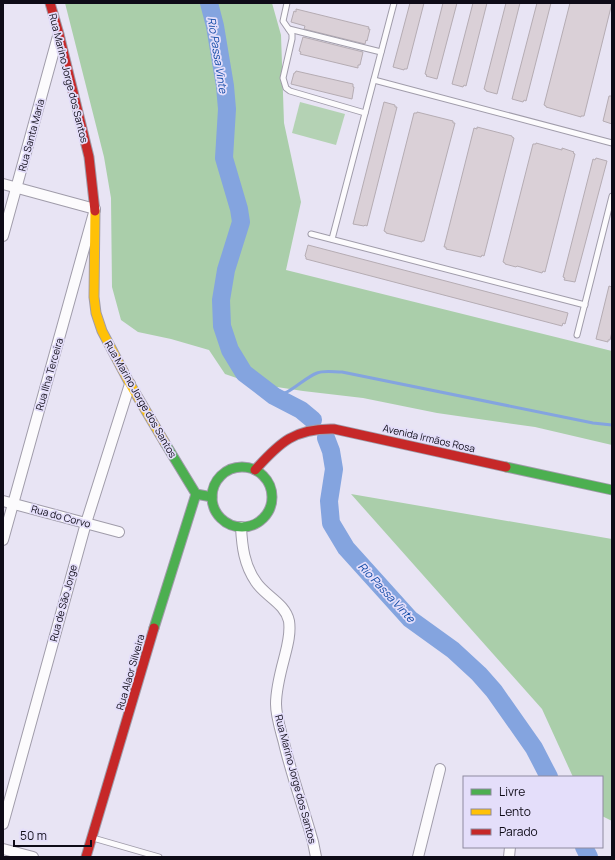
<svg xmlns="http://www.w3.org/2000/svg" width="615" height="860" font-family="Manrope,sans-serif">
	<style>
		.green { fill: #b4d2b4 }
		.forest { fill: #aaceaa }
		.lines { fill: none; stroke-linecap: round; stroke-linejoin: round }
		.stream { stroke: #84a4df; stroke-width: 3 }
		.river { stroke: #84a4df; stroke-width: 18 }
		.building { fill: #dad0d7; stroke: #b5acb3 }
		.lane-casing { stroke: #a09caa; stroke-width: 7 }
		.street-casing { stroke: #a09caa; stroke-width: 12 }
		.fast-casing { stroke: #a09caa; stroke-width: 11 }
		.slow-casing { stroke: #a09caa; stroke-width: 11 }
		.jam-casing { stroke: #a09caa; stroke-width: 11 }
		.lane { stroke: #fcfbfd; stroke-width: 5 }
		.street { stroke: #fcfbfd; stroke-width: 10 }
		.fast { stroke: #4caf50; stroke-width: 9 }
		.slow { stroke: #ffc107; stroke-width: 9 }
		.jam { stroke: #c62828; stroke-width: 9 }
		.labels { text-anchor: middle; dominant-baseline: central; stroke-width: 3.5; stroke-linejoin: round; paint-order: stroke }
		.street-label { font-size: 10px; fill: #0e0b17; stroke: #e4defa }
		.water-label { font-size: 11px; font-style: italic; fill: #124ba7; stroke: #e4defa }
	</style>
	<rect width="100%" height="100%" fill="#e8e4f4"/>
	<polygon class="green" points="300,102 345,114 336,145 292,133"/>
	<g class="forest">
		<polygon points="65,3 272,3 281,35 284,123 301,202 286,270 612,351 612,445 535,427 437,413 363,398 303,391 251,383 225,374 209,350 171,339 138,332 121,320 112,287 111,198 104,157"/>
		<polygon points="351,494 612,539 612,821 602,816 602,777 573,777 542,709"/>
	</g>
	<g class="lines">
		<path class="stream" d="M274,396c16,-1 28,-17 43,-23 7,-3 17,-1 25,-1l251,51 19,2"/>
		<g class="river">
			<polyline points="209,3 215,26 225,86 227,109 224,158 239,209 241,222 226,270 221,300 222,326 230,350 244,373 274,396 301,410 313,420"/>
			<polyline points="326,438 331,451 334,469 329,501 331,523 346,548 410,619 453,650 479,674 494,691 534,748 549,777"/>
			<polyline points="584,847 589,857"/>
		</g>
	</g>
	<g class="building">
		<polygon points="410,3 424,3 407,69 404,69 404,70 393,67"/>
		<polygon points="443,3 457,3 437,79 426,76 427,75 425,74"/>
		<polygon points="473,3 487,3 466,86 464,85 463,87 452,84"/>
		<polygon points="506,3 520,3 497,94 486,91 486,90 484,89"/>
		<polygon points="537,3 551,3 526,101 524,100 523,102 512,99"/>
		<polygon points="570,3 612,3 584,116 581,116 581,117 546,107 546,106 544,105"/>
		<polygon points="296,9 369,27 368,29 370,29 367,41 366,40 365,44 304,29 305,26 291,22 294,11 296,12"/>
		<polygon points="303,37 363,52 360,65 358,65 358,68 300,54 301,52 299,51"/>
		<polygon points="296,71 353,84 353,87 354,87 352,99 291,84 294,73 295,73"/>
		<polygon points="609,96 612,96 612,124 603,121"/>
		<polygon points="384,102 395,105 395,107 397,107 367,226 365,225 364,226 353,224"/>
		<polygon points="417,112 453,121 453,123 455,123 424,241 422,241 422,242 386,233 386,232 384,231 414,113 417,113"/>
		<polygon points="477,127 512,136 512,137 514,138 484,256 482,255 481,257 446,249 446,247 444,247 474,128 477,129"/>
		<polygon points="536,143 562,150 562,148 574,152 573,153 575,154 545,272 543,271 542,273 517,266 516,267 505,264 505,263 503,262 533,144 536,144"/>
		<polygon points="596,158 607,161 575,282 564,280 565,278 563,277 593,159 595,160"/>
		<polygon points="308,245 568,313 565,324 563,323 562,326 306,259 306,257 305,256"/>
		<polygon points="609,286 612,287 612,332 610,340 608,340 608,342 596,339"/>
	</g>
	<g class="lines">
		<defs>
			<g id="lane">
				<polyline points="287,3 283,21 292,34 292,39 283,78 286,88 290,91 365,113"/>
				<polyline points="289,29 381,52"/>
				<polyline points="374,80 612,143"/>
				<polyline points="311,234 585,305"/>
				<polyline points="332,239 394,3"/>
				<polyline points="577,335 612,196"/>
				<polyline points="93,838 159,857"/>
			</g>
			<g id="street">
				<polyline points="3,184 95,209 3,540"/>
				<polyline points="3,236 58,36"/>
				<polyline points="3,501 119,532"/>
				<path d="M241,527c1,19 3,38 15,55 9,14 29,21 33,39 2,13 -2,26 -5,38 -4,15 -8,30 -8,45 0,13 5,27 8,39 8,34 20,66 29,99l3,15"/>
				<polyline points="3,824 86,523 130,384"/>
				<polyline points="3,849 33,857"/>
				<polyline points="418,857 440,769"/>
				<polyline points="509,857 510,847"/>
			</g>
			<g id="fast">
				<polyline points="165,443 196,494 212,497"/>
				<polyline points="506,467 612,490"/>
				<circle cx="242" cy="497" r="30"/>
				<polyline points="154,628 196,494"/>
			</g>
			<polyline id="slow" points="95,211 94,297 96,313 102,331 130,384 165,443"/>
			<g id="jam">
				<polyline points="50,3 59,34 89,157 95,211"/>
				<path d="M255,470c25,-28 40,-42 79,-41l172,38"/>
				<polyline points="86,857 154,628"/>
			</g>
		</defs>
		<use href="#lane" class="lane-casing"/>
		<use href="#street" class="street-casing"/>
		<use href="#fast" class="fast-casing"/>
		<use href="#slow" class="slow-casing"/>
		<use href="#jam" class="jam-casing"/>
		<use href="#lane" class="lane"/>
		<use href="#street" class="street"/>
		<use href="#fast" class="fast"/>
		<use href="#slow" class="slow"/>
		<use href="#jam" class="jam"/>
	</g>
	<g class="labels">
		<g class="street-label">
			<text transform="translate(69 78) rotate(76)">Rua Marino Jorge dos Santos</text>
			<text transform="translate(31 135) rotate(-75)">Rua Santa Maria</text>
			<text transform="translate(49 374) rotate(-74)">Rua Ilha Terceira</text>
			<text transform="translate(141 399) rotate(60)">Rua Marino Jorge dos Santos</text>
			<text transform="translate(429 438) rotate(13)">Avenida Irmãos Rosa</text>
			<text transform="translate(61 516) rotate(15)">Rua do Corvo</text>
			<text transform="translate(63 603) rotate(-75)">Rua de São Jorge</text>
			<text transform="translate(130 672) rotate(-74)">Rua Alaor Silveira</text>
			<text transform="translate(296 779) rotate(75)">Rua Marino Jorge dos Santos</text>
		</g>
		<g class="water-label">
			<text transform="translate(218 55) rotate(81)">Rio Passa Vinte</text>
			<text transform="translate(387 592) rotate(47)">Rio Passa Vinte</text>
		</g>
	</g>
	<rect width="615" height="860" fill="none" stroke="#0e0b17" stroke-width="8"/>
	<rect x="463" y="776" width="140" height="72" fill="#e4defa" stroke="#8e8a9f"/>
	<rect x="471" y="789" width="20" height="6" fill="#4caf50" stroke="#8e8a9f"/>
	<text x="499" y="796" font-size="12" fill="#0e0b17">Livre</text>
	<rect x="471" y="809" width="20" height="6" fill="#ffc107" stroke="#8e8a9f"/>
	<text x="499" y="816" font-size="12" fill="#0e0b17">Lento</text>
	<rect x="471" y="829" width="20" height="6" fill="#c62828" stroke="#8e8a9f"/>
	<text x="499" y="836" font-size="12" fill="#0e0b17">Parado</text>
	<path d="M14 840v6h77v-6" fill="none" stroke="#0e0b17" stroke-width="2"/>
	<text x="20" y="840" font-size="12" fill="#0e0b17" stroke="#e4defa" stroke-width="3" paint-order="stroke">50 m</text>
</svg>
